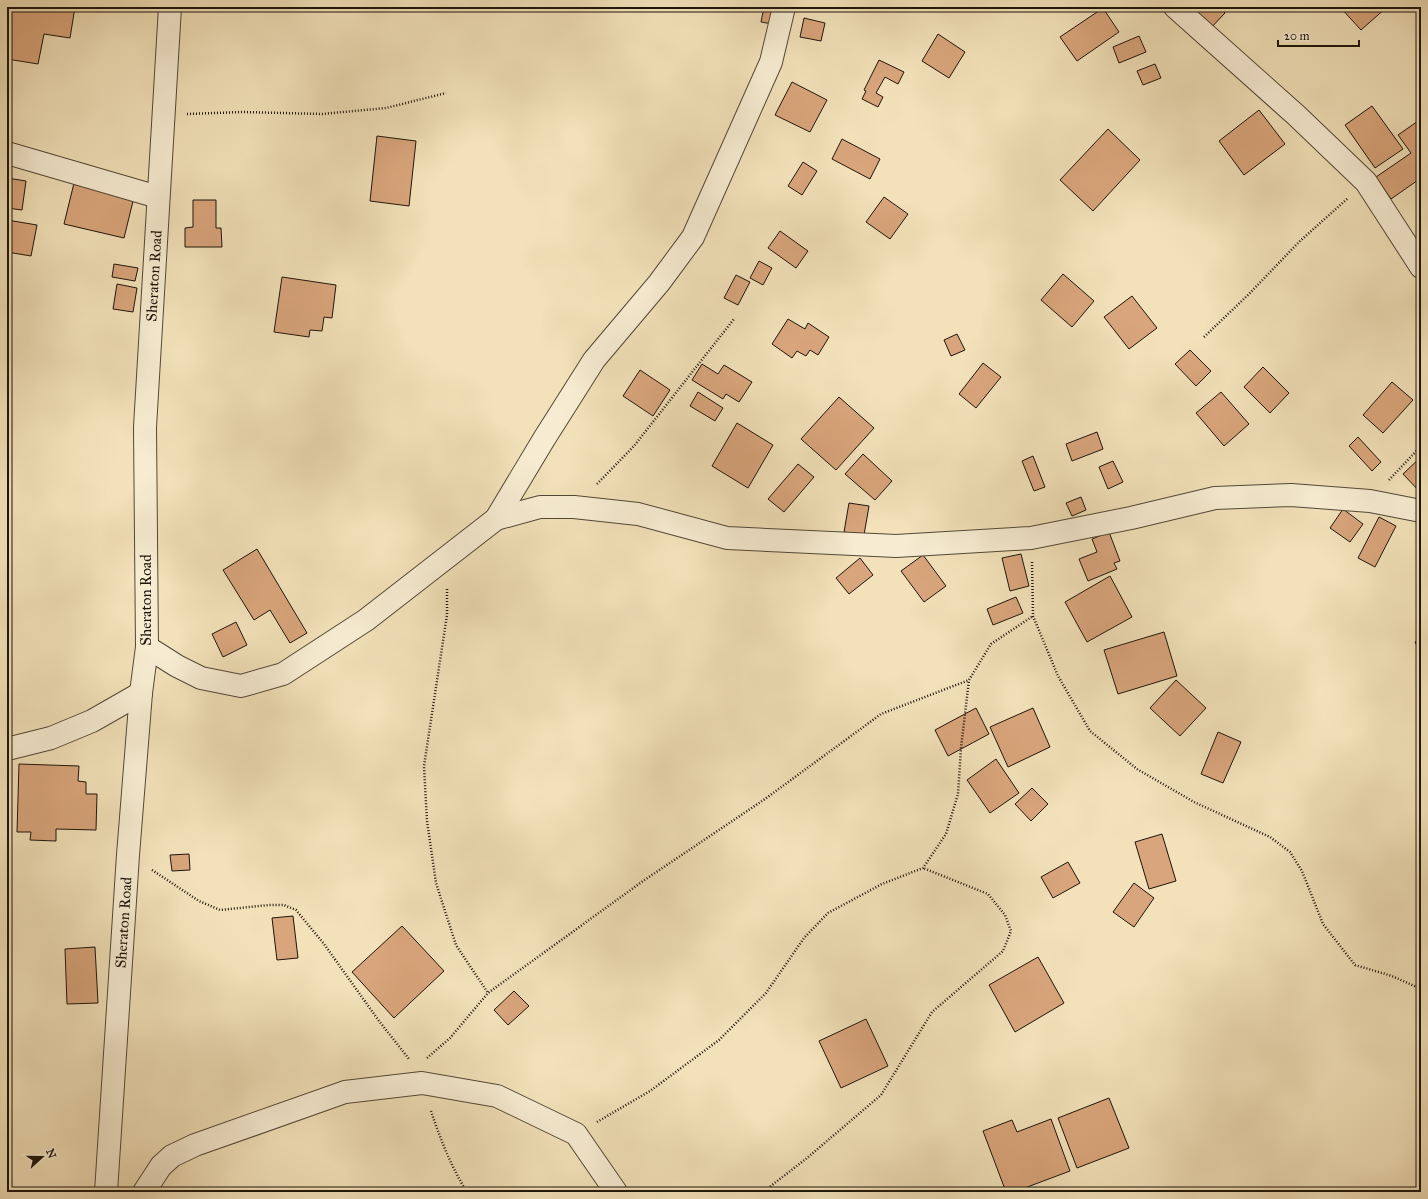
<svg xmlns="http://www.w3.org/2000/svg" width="1428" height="1199" font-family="'IM FELL Great Primer',serif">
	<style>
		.building { fill: #d9a57c; stroke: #1d150b }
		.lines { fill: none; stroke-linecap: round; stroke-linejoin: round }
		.street-casing { stroke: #524836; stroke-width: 24 }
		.path { stroke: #1d150b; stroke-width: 2.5; stroke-dasharray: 1 2; stroke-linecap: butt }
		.street { stroke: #f7ecd2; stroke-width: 22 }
		.labels { text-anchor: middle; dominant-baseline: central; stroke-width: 3; stroke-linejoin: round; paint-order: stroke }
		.street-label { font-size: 15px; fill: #1d150b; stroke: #f7ecd2 }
	</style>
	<rect width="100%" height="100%" fill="#f2e1b9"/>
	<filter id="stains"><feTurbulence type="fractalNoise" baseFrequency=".005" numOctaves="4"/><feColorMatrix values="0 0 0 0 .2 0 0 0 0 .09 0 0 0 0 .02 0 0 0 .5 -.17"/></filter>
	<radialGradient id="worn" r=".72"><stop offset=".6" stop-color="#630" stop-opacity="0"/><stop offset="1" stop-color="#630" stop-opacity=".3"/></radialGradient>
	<g class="building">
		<polygon points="8,7 75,7 70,38 44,34 38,64 7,59 7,16"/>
		<polygon points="764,7 781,7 778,25 761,22"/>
		<polygon points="1186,7 1219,7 1225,13 1209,30"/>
		<polygon points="1340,7 1387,7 1361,30"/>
		<polygon points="1103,8 1119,32 1077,61 1060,37"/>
		<polygon points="804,18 825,23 821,41 800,37"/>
		<polygon points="938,34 965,52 949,78 922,61"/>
		<polygon points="1139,36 1146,52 1119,63 1113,47"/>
		<polygon points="879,60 904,72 898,84 885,77 876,93 883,97 878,107 862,99 866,91 864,90"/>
		<polygon points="1155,64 1161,78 1143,85 1137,71"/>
		<polygon points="792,82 827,100 810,132 775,115"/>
		<polygon points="1372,106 1403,149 1375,168 1345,125"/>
		<polygon points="1259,110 1285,144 1244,175 1219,141"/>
		<polygon points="1421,119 1421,178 1391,199 1376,177 1411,153 1398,135"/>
		<polygon points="1108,129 1140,160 1093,211 1060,180"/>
		<polygon points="377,136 416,141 409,206 370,201"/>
		<polygon points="842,139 880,159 870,179 832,159"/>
		<polygon points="803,162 817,171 802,195 788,186"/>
		<polygon points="7,178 26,181 22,210 7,208"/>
		<polygon points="74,183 134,197 124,238 64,224"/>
		<polygon points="884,197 908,214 890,239 866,222"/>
		<polygon points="193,200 216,200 216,228 221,228 222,247 185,247 185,228 193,227"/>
		<polygon points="7,220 37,225 31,256 7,252"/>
		<polygon points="780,231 808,251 796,268 768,248"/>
		<polygon points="759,261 772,268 763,285 750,278"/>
		<polygon points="114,264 138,268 135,281 112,277"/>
		<polygon points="1063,274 1094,301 1072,327 1041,300"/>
		<polygon points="736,275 750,282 738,305 724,298"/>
		<polygon points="282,277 336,285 332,318 324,317 322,331 310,330 309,337 274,332"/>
		<polygon points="117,284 137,288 133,312 113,309"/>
		<polygon points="1132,296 1157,328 1129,349 1104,317"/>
		<polygon points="788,319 805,329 808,323 829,337 818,355 810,350 806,356 797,351 792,358 772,344"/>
		<polygon points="957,334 965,350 951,356 944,340"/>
		<polygon points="1190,350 1211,371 1196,386 1175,364"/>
		<polygon points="983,363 1001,377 976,408 959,394"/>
		<polygon points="702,364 718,374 724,365 752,382 739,402 726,394 723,399 692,380"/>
		<polygon points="1263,367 1289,393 1270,413 1244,387"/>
		<polygon points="640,370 670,390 653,416 623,396"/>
		<polygon points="1392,382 1413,400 1383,433 1363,415"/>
		<polygon points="698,392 723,408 715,421 690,406"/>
		<polygon points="1221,392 1249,424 1224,446 1196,413"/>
		<polygon points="839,397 874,428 836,470 801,439"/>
		<polygon points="737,423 773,445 748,488 712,466"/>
		<polygon points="1097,432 1103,449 1072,461 1066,444"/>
		<polygon points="1358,437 1381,462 1372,471 1349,446"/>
		<polygon points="863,454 892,481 875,500 845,474"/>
		<polygon points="1033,456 1045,487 1034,491 1022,461"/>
		<polygon points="1421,457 1421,493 1403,474"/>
		<polygon points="1113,461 1123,482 1108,489 1099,467"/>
		<polygon points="798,464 814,477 784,512 768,499"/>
		<polygon points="1081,497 1086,510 1072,516 1066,503"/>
		<polygon points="849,503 869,506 864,535 844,532"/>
		<polygon points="1343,509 1363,524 1350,542 1330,528"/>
		<polygon points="1379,517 1396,526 1375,567 1358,558"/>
		<polygon points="1109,532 1120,561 1114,563 1117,569 1088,581 1079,559 1097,552 1092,539"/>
		<polygon points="257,549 307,633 290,643 270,610 254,620 223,570"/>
		<polygon points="1021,554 1029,586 1010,591 1002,558"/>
		<polygon points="923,555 946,586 924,602 901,571"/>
		<polygon points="860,558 873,575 849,594 836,578"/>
		<polygon points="1110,576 1132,617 1087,642 1065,602"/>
		<polygon points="1016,597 1023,613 993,625 987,609"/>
		<polygon points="236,622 247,645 223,657 212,634"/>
		<polygon points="1164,632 1177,676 1118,694 1104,650"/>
		<polygon points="1421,638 1421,653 1415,642"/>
		<polygon points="1176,680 1206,708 1180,736 1150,708"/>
		<polygon points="976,708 989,734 948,756 935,730"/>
		<polygon points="1033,708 1050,747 1008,767 990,727"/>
		<polygon points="1218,732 1241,742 1223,783 1201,774"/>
		<polygon points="996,759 1019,793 990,813 967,780"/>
		<polygon points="19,764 79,766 78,781 86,782 86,794 97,794 96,830 56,829 56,841 30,840 31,832 17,832"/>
		<polygon points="1032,788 1048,804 1031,821 1015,804"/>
		<polygon points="1162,834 1176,881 1149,889 1135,842"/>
		<polygon points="189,854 190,870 172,871 170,855"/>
		<polygon points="1068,862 1080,883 1053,898 1041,877"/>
		<polygon points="1134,883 1154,898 1134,927 1113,912"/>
		<polygon points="293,916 298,958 277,960 272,918"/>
		<polygon points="402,926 444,971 394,1018 352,972"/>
		<polygon points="95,947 98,1003 67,1004 65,949"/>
		<polygon points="1038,957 1064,1003 1015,1032 989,985"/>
		<polygon points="514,991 529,1006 508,1025 494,1010"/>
		<polygon points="866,1019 888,1066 841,1088 819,1041"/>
		<polygon points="1109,1098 1129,1148 1077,1168 1058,1118"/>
		<polygon points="1051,1119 1070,1171 1014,1192 1006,1192 983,1131 1012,1120 1017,1132"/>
	</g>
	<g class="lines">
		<defs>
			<g id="street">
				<polyline points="1175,7 1296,115 1366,182 1421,267"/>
				<polyline points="7,153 158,197"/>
				<polyline points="496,519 544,439 594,360 659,283 693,237 771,62 784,7"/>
				<polyline points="147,647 177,666 201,678 241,686 283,674 366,620 496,519 540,507 574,507 638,514 727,538 896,546 1031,538 1131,518 1215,498 1291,495 1370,501 1421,511"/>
				<polyline points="7,749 51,738 92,721 141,693"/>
				<path id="s1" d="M106,1192l22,-337 13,-162 6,-46 -2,-220 25,-420"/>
				<polyline points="144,1192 161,1166 172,1156 195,1145 345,1092 422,1083 497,1096 576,1134 616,1192"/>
			</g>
		</defs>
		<use href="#street" class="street-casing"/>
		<g class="path">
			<polyline points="187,114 242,112 322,114 386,108 446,93"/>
			<polyline points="1204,337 1248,295 1299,242 1348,198"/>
			<polyline points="1389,480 1421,446"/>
			<polyline points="597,484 634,446 734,319"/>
			<polyline points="1032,562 1033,616 1058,676 1090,731 1137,769 1194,802 1270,837 1290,852 1302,871 1323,924 1355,965 1392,976 1421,989"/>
			<polyline points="447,589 447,615 424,766 427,821 436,883 456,945 488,993"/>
			<polyline points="152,870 199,901 220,910 269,905 284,905 296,910 324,944 379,1021 409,1059"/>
			<polyline points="427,1058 450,1038 488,993 643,881 765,799 881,714 969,680"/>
			<path d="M431,1111c9,27 20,56 36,81"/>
			<polyline points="597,1122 650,1091 719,1040 766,993 804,938 828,913 882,884 923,868 946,834 958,794 961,748 969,680 991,644 1033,616"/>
			<polyline points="763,1192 807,1158 881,1095 932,1012 1003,951 1011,931 1005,915 988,894 923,868"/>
		</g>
		<use href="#street" class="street"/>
	</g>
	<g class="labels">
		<g class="street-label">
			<text stroke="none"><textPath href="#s1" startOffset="918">Sheraton Road</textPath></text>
			<text transform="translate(146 600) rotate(-90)">Sheraton Road</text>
			<text stroke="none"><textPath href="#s1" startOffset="270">Sheraton Road</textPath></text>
		</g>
	</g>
	<rect width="1428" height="1199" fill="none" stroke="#f2e1b9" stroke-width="24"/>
	<rect x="8" y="8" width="1412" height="1183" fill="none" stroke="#1d150b" stroke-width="2"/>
	<rect x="12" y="12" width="1404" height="1175" fill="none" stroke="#1d150b"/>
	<g transform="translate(42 1157) rotate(69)" stroke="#f7ecd2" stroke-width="3" paint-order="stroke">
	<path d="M0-3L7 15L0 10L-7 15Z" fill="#1d150b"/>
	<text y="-6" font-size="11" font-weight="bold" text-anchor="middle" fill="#1d150b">N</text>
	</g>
	<path d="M1278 40v6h81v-6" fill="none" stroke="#1d150b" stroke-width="2"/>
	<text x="1284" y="40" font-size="12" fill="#1d150b" stroke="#f7ecd2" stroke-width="3" paint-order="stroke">20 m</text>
	<rect width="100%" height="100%" filter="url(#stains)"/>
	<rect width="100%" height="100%" fill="url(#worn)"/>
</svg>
